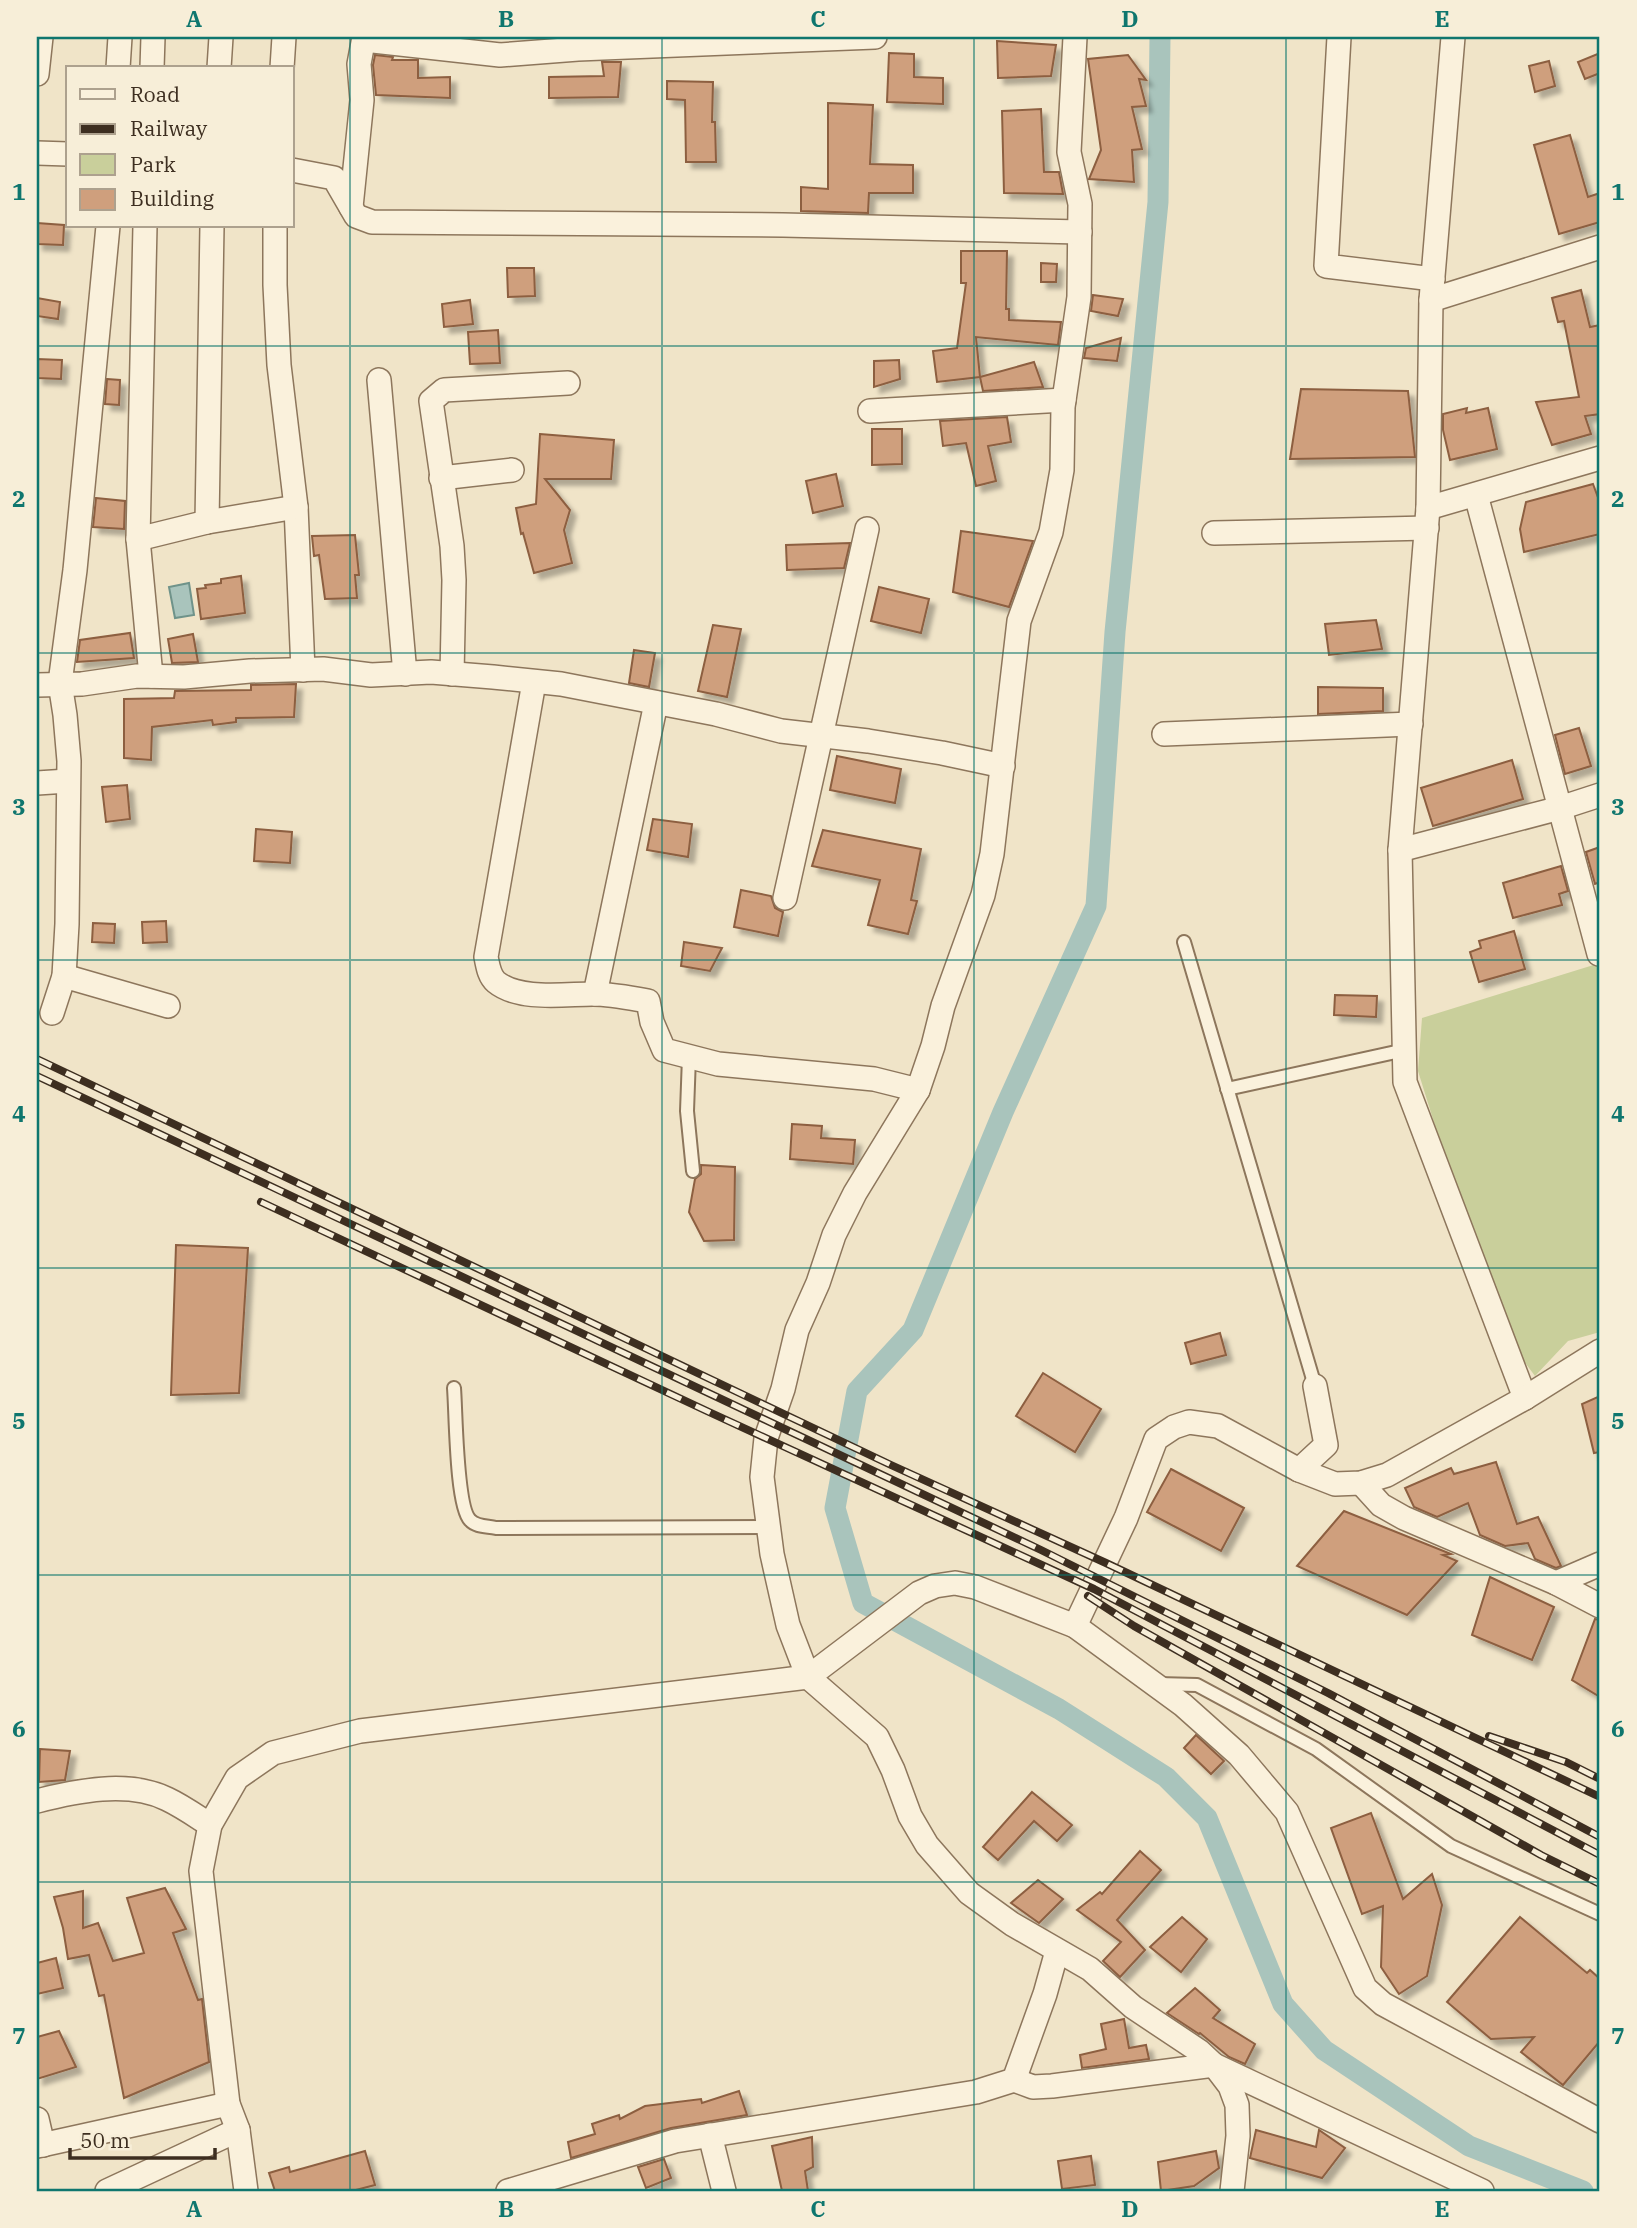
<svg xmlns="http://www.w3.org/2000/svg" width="1637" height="2228" font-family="'IBM Plex Serif',serif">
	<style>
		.green { fill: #c9cf9b }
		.water { fill: #a9c4bc; stroke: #6f938a; stroke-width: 2 }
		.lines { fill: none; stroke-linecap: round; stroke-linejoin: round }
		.canal { stroke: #a9c4bc; stroke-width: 21 }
		.building { fill: #cf9f7d; stroke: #8d5f41; stroke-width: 2; filter: url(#shadow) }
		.service-casing { stroke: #8d765c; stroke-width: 16 }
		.minor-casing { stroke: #8d765c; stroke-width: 26 }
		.service { stroke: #faf1dc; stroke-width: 12 }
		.minor { stroke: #faf1dc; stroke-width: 23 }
		.rail-casing { stroke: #3d2e20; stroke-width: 8 }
		.rail { stroke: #f7eed8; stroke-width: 5; stroke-dasharray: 16; stroke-linecap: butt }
		.grid { fill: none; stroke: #0f766e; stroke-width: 2; stroke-opacity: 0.55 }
		.neatline { fill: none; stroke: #0f766e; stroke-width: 2.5 }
		.grid-label { font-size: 23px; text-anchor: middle; font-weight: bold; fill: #0f766e }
	</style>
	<defs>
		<filter id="shadow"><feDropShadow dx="6" dy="6" stdDeviation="2" flood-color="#0004"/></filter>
	</defs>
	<rect width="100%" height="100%" fill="#f0e4c8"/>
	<polygon class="green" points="1600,963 1600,1332 1568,1341 1535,1376 1523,1360 1447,1164 1418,1071 1422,1018"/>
	<polygon class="water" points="189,583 194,615 175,618 169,587"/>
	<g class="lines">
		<polyline class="canal" points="1160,37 1158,202 1115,632 1096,906 1003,1112 913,1330 857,1391 835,1508 863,1603 1059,1709 1166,1777 1207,1818 1283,2004 1324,2050 1469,2146 1583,2191"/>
	</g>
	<g class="building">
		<polygon points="997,41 1056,45 1051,76 998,78"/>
		<polygon points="889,53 914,54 914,77 943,78 943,104 887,102"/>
		<polygon points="1600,53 1600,73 1585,79 1578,62"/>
		<polygon points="375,55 393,57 392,60 418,60 418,78 450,77 450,98 376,95 373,65"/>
		<polygon points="1128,55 1146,80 1139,79 1146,106 1132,107 1142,149 1132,150 1134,182 1089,179 1101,150 1088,59"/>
		<polygon points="1549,61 1555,86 1535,92 1529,66"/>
		<polygon points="602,62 621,62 618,97 549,98 549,77 604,76"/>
		<polygon points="667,81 713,82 712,122 715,122 716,162 686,162 685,100 667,99"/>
		<polygon points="828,103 873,105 870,164 913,165 913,193 869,193 868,213 801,211 801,187 828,189"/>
		<polygon points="1041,109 1044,172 1059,172 1063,194 1004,193 1002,111"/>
		<polygon points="1570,135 1588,197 1600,193 1600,222 1559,234 1534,145"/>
		<polygon points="37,223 64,225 63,245 37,244"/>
		<polygon points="961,251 1007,251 1006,309 1009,309 1009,320 1061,322 1058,345 976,337 980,377 937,382 933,351 957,348 966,283 961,283"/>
		<polygon points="1041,263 1057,264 1056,282 1041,282"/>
		<polygon points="507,268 534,268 535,296 508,297"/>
		<polygon points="1581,290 1590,327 1600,325 1600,414 1585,416 1591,434 1552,445 1536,402 1579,397 1564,321 1558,322 1552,298"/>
		<polygon points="1093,295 1123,299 1118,316 1091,311"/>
		<polygon points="37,298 60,302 58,319 37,316"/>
		<polygon points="470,300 473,324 444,327 442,304"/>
		<polygon points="498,330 500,363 470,364 468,332"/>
		<polygon points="1121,338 1117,361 1084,358 1086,348"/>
		<polygon points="37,359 62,360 61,379 37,378"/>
		<polygon points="899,360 900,379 874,387 874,361"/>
		<polygon points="1034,362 1043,387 983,391 980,377"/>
		<polygon points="107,379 120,380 119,405 105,404"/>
		<polygon points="1301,389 1408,391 1415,457 1290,459"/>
		<polygon points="1467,408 1466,413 1488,408 1497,449 1450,460 1443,430 1443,414"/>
		<polygon points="1007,417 1011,442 988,446 996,481 976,486 966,443 943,446 940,421"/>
		<polygon points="872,429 902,429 902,464 872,465"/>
		<polygon points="540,434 614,440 611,479 545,479 570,510 564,530 572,563 534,573 523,533 521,534 516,508 536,504"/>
		<polygon points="836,474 843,506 813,513 806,481"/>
		<polygon points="1593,484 1600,503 1600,534 1524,552 1520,529 1526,502"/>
		<polygon points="96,498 125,501 124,529 93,527"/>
		<polygon points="961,531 1033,541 1009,607 953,592"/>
		<polygon points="355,535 359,575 355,575 357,598 325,599 319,555 314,556 312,536"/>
		<polygon points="850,543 844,568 787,570 786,545"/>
		<polygon points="241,576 245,613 201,619 197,589 206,588 205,585 221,583 221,579"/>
		<polygon points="879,587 929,599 921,633 871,621"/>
		<polygon points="1376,620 1382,649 1329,655 1325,624"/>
		<polygon points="713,625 741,629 727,697 698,691"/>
		<polygon points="130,633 134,658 77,662 80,640"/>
		<polygon points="193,634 198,662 172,663 168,639"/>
		<polygon points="634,650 655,653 649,687 629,683"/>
		<polygon points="296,684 294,717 236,718 236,722 213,725 212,720 152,727 151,760 124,758 124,699 174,698 175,691 251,690 251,685"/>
		<polygon points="1318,687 1383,688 1383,711 1318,714"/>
		<polygon points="1579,728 1591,766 1565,774 1555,735"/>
		<polygon points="837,756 901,769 895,803 830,790"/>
		<polygon points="1512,760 1523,799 1433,826 1421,788"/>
		<polygon points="127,785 130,819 106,822 102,787"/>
		<polygon points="653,819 692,824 688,857 647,850"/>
		<polygon points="256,829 292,832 290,863 254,861"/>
		<polygon points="823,830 921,849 911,900 917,901 908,934 868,925 880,880 812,866"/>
		<polygon points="1600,847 1600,882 1595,884 1586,852"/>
		<polygon points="1561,866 1568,891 1559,894 1562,905 1513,918 1503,883"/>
		<polygon points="741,890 771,896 775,908 783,912 778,936 734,927"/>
		<polygon points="166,921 167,942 143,943 142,922"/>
		<polygon points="93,923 115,924 114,943 92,942"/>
		<polygon points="1514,931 1525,969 1479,982 1470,952 1481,948 1479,941"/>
		<polygon points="684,942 722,948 710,971 681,966"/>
		<polygon points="1335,995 1377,996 1376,1017 1334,1015"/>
		<polygon points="792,1124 822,1126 821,1138 855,1140 853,1164 790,1159"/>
		<polygon points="701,1165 735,1167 734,1240 704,1241 689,1212 695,1179 701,1174"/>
		<polygon points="176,1245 248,1248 239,1393 171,1395"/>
		<polygon points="1220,1333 1226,1355 1191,1364 1185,1343"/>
		<polygon points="1043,1373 1101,1409 1075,1452 1016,1416"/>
		<polygon points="1600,1396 1600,1452 1594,1453 1582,1404"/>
		<polygon points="1496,1462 1517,1524 1538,1517 1561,1566 1556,1568 1535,1559 1528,1543 1505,1546 1480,1535 1468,1503 1437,1517 1414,1507 1405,1488 1451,1468 1454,1474"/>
		<polygon points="1171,1469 1244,1508 1221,1551 1147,1512"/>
		<polygon points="1344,1511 1451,1554 1443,1555 1457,1561 1407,1615 1297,1566"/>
		<polygon points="1490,1577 1554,1607 1532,1660 1472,1635"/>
		<polygon points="1595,1619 1600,1620 1600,1697 1572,1680"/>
		<polygon points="1196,1735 1224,1761 1211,1774 1184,1748"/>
		<polygon points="40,1749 70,1751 65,1780 39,1782"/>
		<polygon points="1032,1792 1072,1825 1057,1841 1034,1821 998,1860 983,1847"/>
		<polygon points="1371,1813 1403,1899 1432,1874 1442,1905 1427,1976 1399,1994 1381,1967 1383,1906 1362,1914 1331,1828"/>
		<polygon points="1140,1851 1161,1870 1117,1920 1145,1950 1120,1977 1103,1961 1121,1942 1077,1910 1100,1892 1102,1894"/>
		<polygon points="1038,1880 1063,1899 1039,1923 1011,1903"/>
		<polygon points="165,1888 186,1929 173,1933 198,2000 202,1999 209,2062 124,2098 104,1995 99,1996 89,1955 68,1959 63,1928 54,1897 83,1891 83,1928 98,1923 113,1961 144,1953 127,1898"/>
		<polygon points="1182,1917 1207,1939 1181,1972 1150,1947"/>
		<polygon points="1520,1917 1587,1973 1590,1970 1600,1979 1600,2041 1563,2085 1521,2052 1534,2037 1491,2039 1447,2002"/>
		<polygon points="56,1958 63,1988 37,1994 37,1963"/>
		<polygon points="1195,1988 1220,2010 1213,2018 1255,2044 1245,2064 1229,2057 1200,2033 1199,2034 1167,2013"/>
		<polygon points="1124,2019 1129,2048 1146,2045 1149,2059 1082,2068 1080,2055 1106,2049 1101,2024"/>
		<polygon points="59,2031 76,2067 37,2079 37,2037"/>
		<polygon points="739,2091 747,2115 671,2128 571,2158 568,2142 595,2134 592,2124 619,2115 620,2119 645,2106 701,2099 702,2103"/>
		<polygon points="1256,2130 1316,2147 1319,2130 1345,2148 1322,2178 1250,2158"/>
		<polygon points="812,2137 813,2167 805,2171 808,2191 782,2191 772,2146"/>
		<polygon points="365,2151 375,2185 352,2191 275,2191 269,2173 289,2167 290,2172"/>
		<polygon points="1216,2151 1219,2168 1194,2186 1161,2191 1158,2162"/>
		<polygon points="1091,2156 1095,2185 1062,2189 1058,2161"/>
		<polygon points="664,2159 671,2178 646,2188 638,2167"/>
	</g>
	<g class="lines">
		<defs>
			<g id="service">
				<polyline points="1184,942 1315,1386"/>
				<polyline points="689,1057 687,1111 693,1171"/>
				<polyline points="1227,1089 1405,1050"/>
				<path d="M454,1388c2,24 2,118 16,132 6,7 17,6 26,8l273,-1"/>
				<polyline points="1158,1684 1197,1685 1316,1749 1451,1846 1600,1914"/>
			</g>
			<g id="minor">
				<polyline points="1075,37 1069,152 1080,204 1079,297 1063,407 1062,470 1051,532 1019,621 992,854 983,895 943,1006 933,1046 918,1090 855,1193 834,1235 818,1283 797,1330 783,1389 766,1438 762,1477 772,1554 788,1625 808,1677 877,1737 893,1770 910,1816 927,1845 969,1893 1012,1924 1090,1969 1133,2007 1199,2051 1214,2065 1230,2086 1237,2105 1238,2136 1232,2191"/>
				<polyline points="1339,37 1326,266 1433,279"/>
				<polyline points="1453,37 1431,300 1428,508 1400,850 1405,1082 1525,1398"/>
				<polyline points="364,40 500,55 578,49 875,37"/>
				<polyline points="118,68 120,37"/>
				<polyline points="152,68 153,37"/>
				<polyline points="219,68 221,37"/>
				<polyline points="282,68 284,37"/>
				<polyline points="37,74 41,37"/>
				<polyline points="37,153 68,154"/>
				<polyline points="292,170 334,178 356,216 372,222 783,225 1080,232"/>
				<polyline points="351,207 362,100 359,64 364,37"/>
				<polyline points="145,226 138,539 151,676"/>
				<polyline points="275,226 275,285 279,365 296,507 303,670"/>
				<polyline points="1431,300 1600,247"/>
				<polyline points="379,380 405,674"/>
				<polyline points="870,411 1064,400"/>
				<polyline points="441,478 512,470"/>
				<polyline points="1476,495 1599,954"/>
				<polyline points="1428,508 1600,458"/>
				<polyline points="207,522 212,226"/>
				<polyline points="1214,533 1427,528"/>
				<polyline points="138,539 207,522 296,507"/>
				<polyline points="452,674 454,580 452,546 431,401 444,390 568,383"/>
				<path d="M534,682l-48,275c2,9 3,19 10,25 23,19 69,12 97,12 18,0 37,4 55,7l4,21 12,28 54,14 156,15 44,11"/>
				<polyline points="37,685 82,684 137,676 184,677 250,671 323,669 371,675 431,672 493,677 561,684 716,714 781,731 868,741 942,753 1003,766"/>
				<polyline points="1164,734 1411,724"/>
				<polyline points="37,783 68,781"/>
				<polyline points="1400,850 1560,808 1600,795"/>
				<polyline points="785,898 867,529"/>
				<polyline points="64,976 168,1006"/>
				<polyline points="595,994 656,703"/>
				<polyline points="52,1013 64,976 67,924 69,761 65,715 60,683 75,570 108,226"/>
				<polyline points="1299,1470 1326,1445 1315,1386"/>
				<polyline points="1361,1483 1381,1505 1404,1518 1556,1583 1600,1606"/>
				<polyline points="1556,1583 1600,1564"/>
				<polyline points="1075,1626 1126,1518 1156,1439 1174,1427 1189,1422 1218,1426 1299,1470 1335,1484 1361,1483 1387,1475 1525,1398 1600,1351"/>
				<path d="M37,1801c39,-10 91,-21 130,-2 15,7 29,17 43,26"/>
				<polyline points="1014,2080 1033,2087 1052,2086 1214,2065 1482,2191"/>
				<polyline points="37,2119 43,2145"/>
				<polyline points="710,2135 724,2191"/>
				<polyline points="37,2146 228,2104"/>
				<polyline points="107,2191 238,2130"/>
				<polyline points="246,2191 238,2130 228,2104 201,1871 210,1825 237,1778 273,1753 360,1731 808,1677 919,1593 935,1586 955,1583 975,1587 1075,1626 1183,1705 1239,1755 1287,1812 1365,1988 1383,2004 1600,2121"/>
				<polyline points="508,2191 675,2141 976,2092 1014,2080 1045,1994 1057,1951"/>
			</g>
		</defs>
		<use href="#service" class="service-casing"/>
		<use href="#minor" class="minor-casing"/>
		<use href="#service" class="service"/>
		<use href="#minor" class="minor"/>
		<defs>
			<g id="rail">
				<polyline points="37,1059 891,1465 1106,1563 1600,1797"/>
				<polyline points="37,1076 1041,1550 1328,1693 1600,1837"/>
				<polyline points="261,1202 709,1412 1094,1589 1600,1855"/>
				<polyline points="1088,1596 1134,1626 1541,1855 1600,1884"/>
				<polyline points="1489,1736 1566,1762 1600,1779"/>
			</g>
		</defs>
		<use href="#rail" class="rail-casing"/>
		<use href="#rail" class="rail"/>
	</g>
	<path class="grid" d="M350,37v2154M662,37v2154M974,37v2154M1286,37v2154M37,346h1563M37,653h1563M37,960h1563M37,1268h1563M37,1575h1563M37,1882h1563"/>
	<rect width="1637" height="2228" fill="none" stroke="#f7eed8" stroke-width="77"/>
	<rect x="66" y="66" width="228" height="161" fill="#f7eed8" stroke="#ada18e" stroke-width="2"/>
	<rect x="80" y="89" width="35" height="10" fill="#faf1dc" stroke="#ada18e" stroke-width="2"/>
	<text x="130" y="102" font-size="21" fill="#3d2e20">Road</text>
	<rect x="80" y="124" width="35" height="10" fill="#3d2e20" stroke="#ada18e" stroke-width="2"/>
	<text x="130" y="136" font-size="21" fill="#3d2e20">Railway</text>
	<rect x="80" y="154" width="35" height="21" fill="#c9cf9b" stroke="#ada18e" stroke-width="2"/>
	<text x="130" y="172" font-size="21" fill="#3d2e20">Park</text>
	<rect x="80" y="189" width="35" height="21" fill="#cf9f7d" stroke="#ada18e" stroke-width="2"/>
	<text x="130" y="206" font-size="21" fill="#3d2e20">Building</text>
	<path d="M70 2148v10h145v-10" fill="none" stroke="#3d2e20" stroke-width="3.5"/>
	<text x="80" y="2148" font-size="21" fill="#3d2e20" stroke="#f7eed8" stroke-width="5" paint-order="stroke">50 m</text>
	<rect x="38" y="38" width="1560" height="2152" class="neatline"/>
	<g class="grid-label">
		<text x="194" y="27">A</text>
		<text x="506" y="27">B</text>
		<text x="818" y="27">C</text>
		<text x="1130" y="27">D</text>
		<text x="1442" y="27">E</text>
		<text x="19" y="200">1</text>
		<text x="1618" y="200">1</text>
		<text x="19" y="507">2</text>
		<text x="1618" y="507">2</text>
		<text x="19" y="815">3</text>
		<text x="1618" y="815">3</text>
		<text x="19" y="1122">4</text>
		<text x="1618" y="1122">4</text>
		<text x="19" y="1429">5</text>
		<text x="1618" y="1429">5</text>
		<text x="19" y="1737">6</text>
		<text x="1618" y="1737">6</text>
		<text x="19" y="2044">7</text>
		<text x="1618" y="2044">7</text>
		<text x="194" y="2217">A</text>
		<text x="506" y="2217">B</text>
		<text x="818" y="2217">C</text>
		<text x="1130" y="2217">D</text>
		<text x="1442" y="2217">E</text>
	</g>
</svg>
